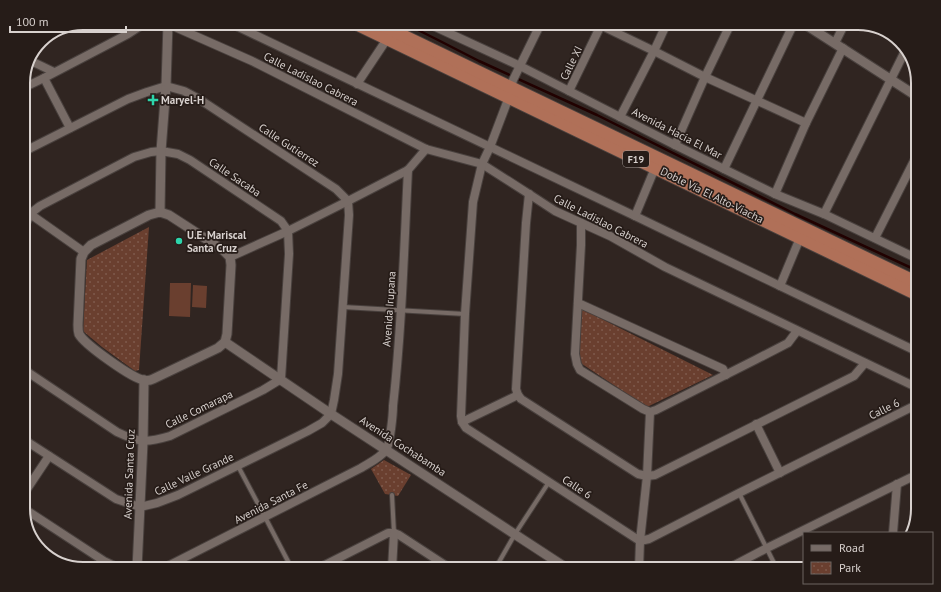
<svg xmlns="http://www.w3.org/2000/svg" width="941" height="592" font-family="'PT Sans',sans-serif">
	<style>
		.grass { fill: #6a3f2f }
		.park { fill: url(#park-dots) }
		.lines { fill: none; stroke-linecap: round; stroke-linejoin: round }
		.stream { stroke: #210100; stroke-width: 2.5 }
		.service-casing { stroke: #49413e; stroke-width: 6 }
		.minor-casing { stroke: #49413e; stroke-width: 10 }
		.tertiary-casing { stroke: #49413e; stroke-width: 11 }
		.trunk-casing { stroke: #49413e; stroke-width: 14 }
		.service { stroke: #776b66; stroke-width: 4 }
		.minor { stroke: #776b66; stroke-width: 8 }
		.tertiary { stroke: #776b66; stroke-width: 9 }
		.trunk { stroke: #b07058; stroke-width: 12 }
		.poi-dot { fill: #2dd5ab; stroke: #261c18; stroke-width: 1.5 }
		.labels { text-anchor: middle; dominant-baseline: central; stroke-width: 3.5; stroke-linejoin: round; paint-order: stroke }
		.shield { fill: #261c18; stroke: #a39b97; stroke-width: 1 }
		.shield-label { font-size: 10px; font-weight: bold; fill: #d8d1ce }
		.street-label { font-size: 11px; fill: #d8d1ce; stroke: #261c18 }
		.poi-label { font-size: 11px; font-weight: bold; fill: #d8d1ce; stroke: #261c18; text-anchor: start }
		.rim { fill: none; stroke: #d8d1ce; stroke-width: 2 }
	</style>
	<defs>
		<pattern id="park-dots" width="8" height="8" patternUnits="userSpaceOnUse"><rect width="8" height="8" fill="#6a3f2f"/><path d="M2 2h.1M6 6h.1" fill="none" stroke="#7f5a4c" stroke-width="1.8" stroke-linecap="round"/></pattern>
	</defs>
	<rect width="100%" height="100%" fill="#302521"/>
	<g class="grass">
		<polygon points="170,283 191,283 190,317 169,316"/>
		<polygon points="193,285 207,286 206,308 192,307"/>
	</g>
	<g class="park">
		<polygon points="149,227 139,370 135,371 102,347 83,331 87,260"/>
		<polygon points="582,309 713,375 647,407 579,362"/>
		<polygon points="384,460 411,475 398,496 385,494 371,469"/>
	</g>
	<g class="lines">
		<polyline class="stream" points="404,23 438,40 479,61 597,115 795,214 918,271"/>
		<defs>
			<g id="service">
				<polyline points="343,307 465,314"/>
				<polyline points="238,466 265,517 292,569"/>
				<polyline points="739,493 777,569"/>
				<polyline points="392,495 394,533"/>
				<polyline points="495,569 515,534 549,482"/>
			</g>
			<g id="minor">
				<polyline points="166,23 252,61 426,149 482,164 529,194 555,211 610,236 665,267 918,388"/>
				<polyline points="230,23 635,216 780,286 918,352"/>
				<polyline points="427,23 520,66 675,145 775,194 824,214 918,259"/>
				<polyline points="541,23 513,80 509,97 490,147 482,164 473,202 465,314 461,416 462,422 466,428 549,482 640,541 649,539 739,493 918,404"/>
				<polyline points="596,23 654,51 705,77 806,123"/>
				<polyline points="835,43 845,23"/>
				<polyline points="31,61 54,72"/>
				<polyline points="44,78 70,128"/>
				<polyline points="357,84 387,39"/>
				<polyline points="23,88 44,78 128,34 145,23"/>
				<polyline points="569,91 602,23"/>
				<polyline points="620,117 654,51 667,23"/>
				<polyline points="675,145 705,77 731,23"/>
				<polyline points="23,152 128,99 147,92 166,86 184,91 199,99 336,189 348,201 349,215 338,374 334,400 331,414 322,423 308,431 178,495 157,503 140,507 116,499 23,439"/>
				<polyline points="724,169 794,23"/>
				<polyline points="529,194 526,223 516,389 518,395 521,399 638,474 647,476 655,475 854,376 865,363"/>
				<polyline points="775,194 806,123 843,48"/>
				<polyline points="23,209 84,252"/>
				<polyline points="824,214 906,49"/>
				<polyline points="635,216 655,168"/>
				<polyline points="581,223 581,245 575,354 577,364 580,370 643,409 650,412 656,410 755,360 788,343 797,331"/>
				<polyline points="875,238 918,153"/>
				<path d="M23,246l2,-21 6,-12 9,-7 94,-49 17,-5 10,-1 17,3 12,6 91,61 7,10 1,23 -8,125 -18,11 -93,46c-24,7 -30,7 -53,-4l-94,-63"/>
				<polyline points="230,257 288,231 348,201 408,170 426,149"/>
				<polyline points="780,286 800,238"/>
				<polyline points="578,303 723,369 726,375"/>
				<polyline points="462,422 518,395"/>
				<polyline points="756,424 780,473"/>
				<polyline points="23,495 49,456"/>
				<polyline points="23,508 104,561 121,569"/>
				<polyline points="893,533 897,484"/>
				<path d="M162,569l199,-101c8,-5 19,-10 25,-18 4,-5 7,-36 7,-44 9,-79 11,-158 15,-236"/>
				<polyline points="317,569 388,533 394,533 399,535 451,569"/>
				<polyline points="392,569 394,533"/>
				<polyline points="639,569 640,541 647,476 650,412"/>
				<polyline points="727,569 767,548 918,474"/>
			</g>
			<g id="tertiary">
				<polyline points="803,23 918,97"/>
				<path d="M160,212l9,3 54,35 7,7 1,8 -4,69 -2,8 -7,6 -65,31c-2,1 -6,2 -9,1 -11,-1 -60,-36 -65,-46 -1,-3 -1,-7 -1,-9l3,-66 3,-7 7,-7 58,-30z"/>
				<polyline points="160,212 161,151 166,86 168,23"/>
				<polyline points="225,342 331,414 568,569"/>
				<polyline points="137,569 143,442 144,380"/>
			</g>
			<g id="trunk">
				<polyline points="354,23 918,295"/>
				<polyline points="377,23 918,283"/>
			</g>
		</defs>
		<use href="#service" class="service-casing"/>
		<use href="#minor" class="minor-casing"/>
		<use href="#tertiary" class="tertiary-casing"/>
		<use href="#trunk" class="trunk-casing"/>
		<use href="#service" class="service"/>
		<use href="#minor" class="minor"/>
		<use href="#tertiary" class="tertiary"/>
		<use href="#trunk" class="trunk"/>
	</g>
	<g class="poi-dot">
		<path d="M151 94h4v4h4v4h-4v4h-4v-4h-4v-4h4z"/>
		<circle cx="179" cy="241" r="4"/>
	</g>
	<g class="labels">
		<rect class="shield" x="623" y="151" width="26" height="16" rx="3"/>
		<g class="shield-label">
			<text x="636" y="159">F19</text>
		</g>
		<g class="street-label">
			<text transform="translate(571 63) rotate(-64)">Calle XI</text>
			<text transform="translate(311 79) rotate(27)">Calle Ladislao Cabrera</text>
			<text transform="translate(677 133) rotate(27)">Avenida Hacia El Mar</text>
			<text transform="translate(289 145) rotate(33)">Calle Gutierrez</text>
			<text transform="translate(235 177) rotate(34)">Calle Sacaba</text>
			<text transform="translate(712 195) rotate(26)">Doble Vía El Alto-Viacha</text>
			<text transform="translate(601 221) rotate(27)">Calle Ladislao Cabrera</text>
			<text transform="translate(389 309) rotate(-86)">Avenida Irupana</text>
			<text transform="translate(199 409) rotate(-26)">Calle Comarapa</text>
			<text transform="translate(884 409) rotate(-26)">Calle 6</text>
			<text transform="translate(403 446) rotate(33)">Avenida Cochabamba</text>
			<text transform="translate(129 474) rotate(-88)">Avenida Santa Cruz</text>
			<text transform="translate(194 474) rotate(-25)">Calle Valle Grande</text>
			<text transform="translate(577 487) rotate(33)">Calle 6</text>
			<text transform="translate(271 502) rotate(-27)">Avenida Santa Fe</text>
		</g>
		<g class="poi-label">
			<text x="161" y="100">Maryel-H</text>
			<text x="187" y="235">U.E. Mariscal<tspan x="187" dy="13">Santa Cruz</tspan></text>
		</g>
	</g>
	<path d="M0 0H941V592H0ZM83 30H858A53 53 0 0 1 911 83V509A53 53 0 0 1 858 562H83A53 53 0 0 1 30 509V83A53 53 0 0 1 83 30Z" fill="#261c18" fill-rule="evenodd"/>
	<path class="rim" d="M83 30H858A53 53 0 0 1 911 83V509A53 53 0 0 1 858 562H83A53 53 0 0 1 30 509V83A53 53 0 0 1 83 30Z"/>
	<rect x="803" y="532" width="130" height="52" fill="#261c18" stroke="#6d6461"/>
	<rect x="811" y="545" width="20" height="6" fill="#776b66" stroke="#6d6461"/>
	<text x="839" y="552" font-size="12" fill="#d8d1ce">Road</text>
	<rect x="811" y="562" width="20" height="12" fill="url(#park-dots)" stroke="#6d6461"/>
	<text x="839" y="572" font-size="12" fill="#d8d1ce">Park</text>
	<path d="M10 26v6h116v-6" fill="none" stroke="#d8d1ce" stroke-width="2"/>
	<text x="16" y="26" font-size="12" fill="#d8d1ce" stroke="#261c18" stroke-width="3" paint-order="stroke">100 m</text>
</svg>
